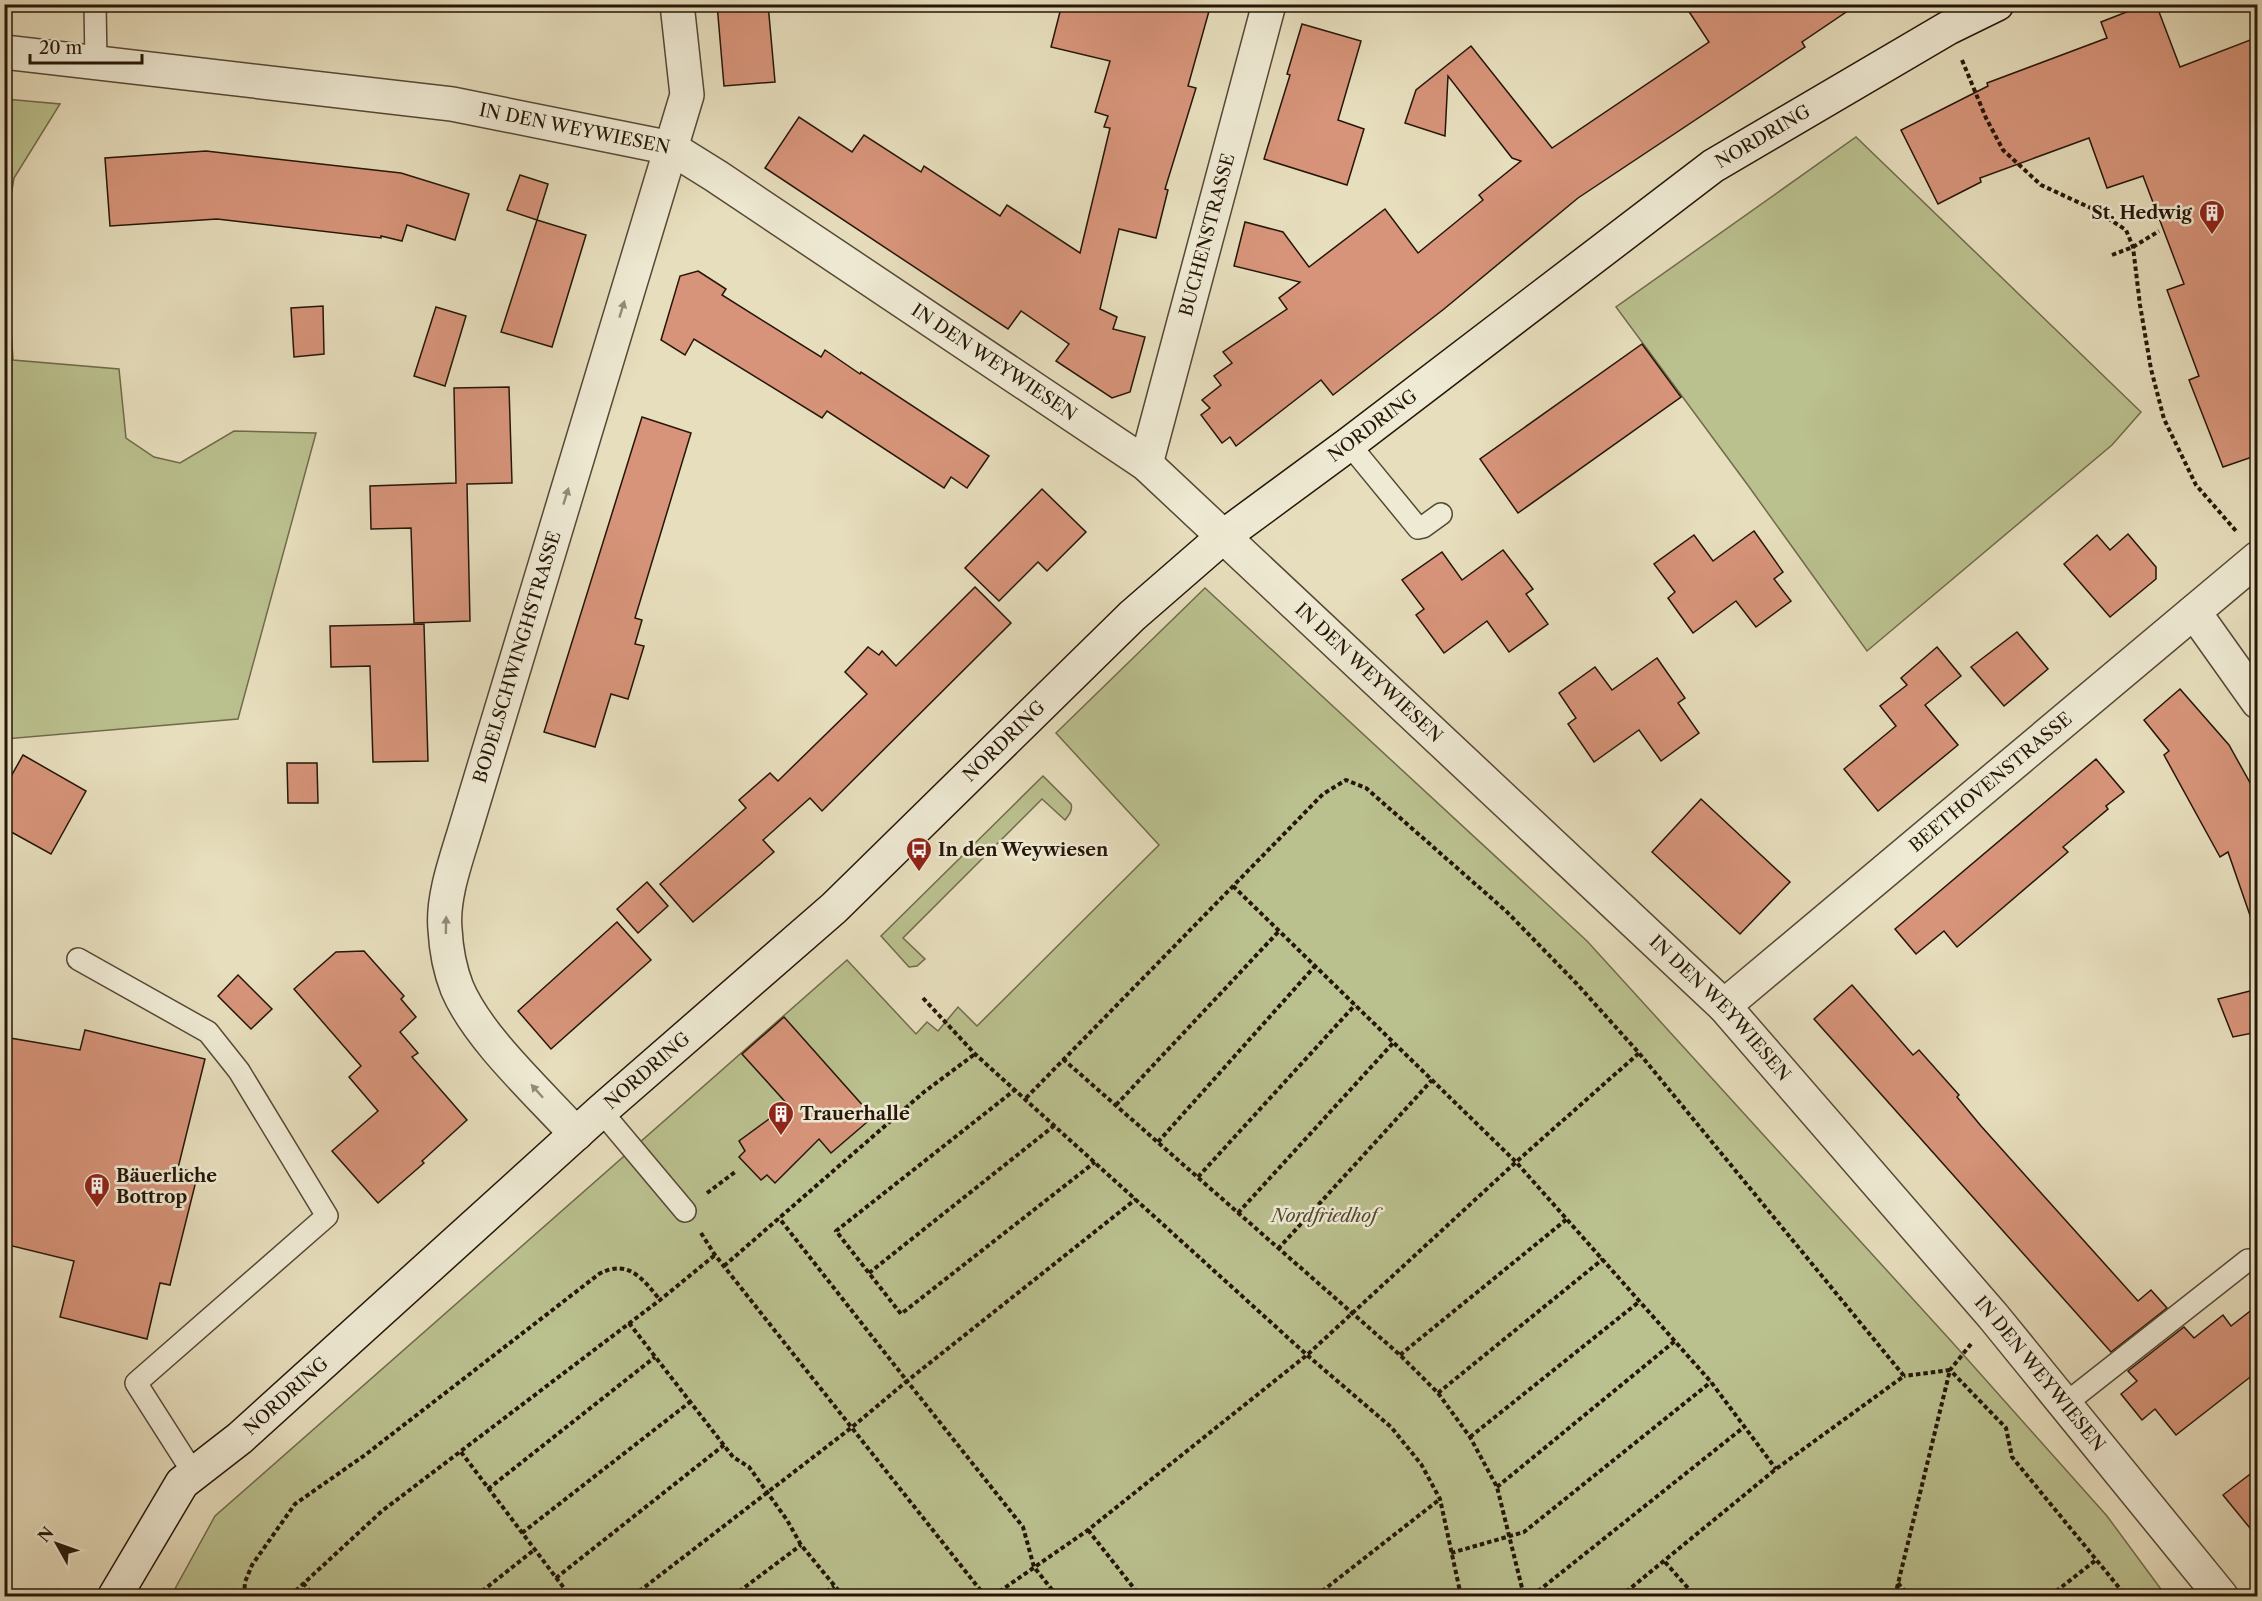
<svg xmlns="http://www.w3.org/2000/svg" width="2262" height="1601" font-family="'Libre Caslon Text',serif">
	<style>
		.green { fill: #bac08e; stroke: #706b4b; stroke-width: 1.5 }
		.building { fill: #d7947a; stroke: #251608; stroke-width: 1.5 }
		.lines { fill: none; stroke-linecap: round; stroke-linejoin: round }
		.lane-casing { stroke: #564835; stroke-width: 24 }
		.street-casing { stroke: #564835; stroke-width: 36 }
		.secondary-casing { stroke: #251608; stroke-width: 36 }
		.path { stroke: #251608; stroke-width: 4; stroke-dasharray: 4.5 3; stroke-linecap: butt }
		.lane { stroke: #efead4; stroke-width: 21 }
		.street { stroke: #efead4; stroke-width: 33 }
		.secondary { stroke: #efead4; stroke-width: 33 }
		.oneway { fill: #948b78 }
		.labels { text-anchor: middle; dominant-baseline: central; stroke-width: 5; stroke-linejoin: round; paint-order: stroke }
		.street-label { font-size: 18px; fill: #251608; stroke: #efead4 }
		.poi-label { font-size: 18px; font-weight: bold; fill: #251608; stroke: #efead4; text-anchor: start }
		.park-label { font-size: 18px; font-style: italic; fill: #524930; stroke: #efead4 }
	</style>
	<rect width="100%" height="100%" fill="#e7debd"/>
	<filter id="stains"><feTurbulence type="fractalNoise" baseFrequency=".00333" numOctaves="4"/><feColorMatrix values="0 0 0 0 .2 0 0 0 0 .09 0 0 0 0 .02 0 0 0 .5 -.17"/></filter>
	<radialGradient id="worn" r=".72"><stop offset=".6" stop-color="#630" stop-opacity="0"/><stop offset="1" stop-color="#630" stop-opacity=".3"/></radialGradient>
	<g class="green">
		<polygon points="5,99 60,104 14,178 5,232 13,360 119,369 126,438 154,457 180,463 234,431 316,433 238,719 5,739"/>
		<polygon points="1856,137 2141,412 2112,445 1867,651 1747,484 1616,307"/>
		<polygon points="1205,588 1587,941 1952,1342 2107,1516 2166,1596 171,1596 215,1516 847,960 916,1034 927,1022 938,1031 958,1007 977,1026 1159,845 1056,733"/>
		<path d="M1043,776l28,28c2,6 -2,11 -6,16l-23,-21 -139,139 22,21 -8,7 -8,1 -28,-31z"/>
	</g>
	<g class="building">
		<polygon points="717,4 768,4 775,82 724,86"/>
		<polygon points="1062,4 1211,4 1188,86 1196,88 1165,189 1168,190 1156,238 1119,229 1100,309 1117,317 1113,329 1145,337 1130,392 1112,398 1056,361 1069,344 1021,311 1008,329 765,168 799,117 852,152 864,135 921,172 924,166 1000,216 1007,205 1080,253 1110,128 1104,127 1108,116 1095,112 1110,61 1051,47"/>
		<polygon points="1684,4 1858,4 1802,42 1805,47 1578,198 1444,309 1333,395 1321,380 1236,446 1230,437 1222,443 1201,415 1210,408 1202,400 1221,385 1214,376 1232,363 1223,352 1287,309 1279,298 1300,282 1234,266 1245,222 1283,232 1309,267 1385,209 1418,253 1483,200 1479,195 1521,161 1512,158 1448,76 1445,136 1405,123 1416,90 1471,46 1552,148 1709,42"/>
		<polygon points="2147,4 2156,4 2180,67 2258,37 2258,455 2223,467 2189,380 2199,376 2167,290 2184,284 2143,176 2107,188 2089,138 1980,178 1981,182 1938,204 1901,130 1988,86 1987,83 2107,38 2101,22"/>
		<polygon points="1302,24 1361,41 1338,120 1364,129 1347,185 1264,159 1290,75 1287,74"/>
		<polygon points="206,151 401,173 469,194 455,240 407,225 402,241 381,236 381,238 217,219 110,226 105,158"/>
		<polygon points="520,175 548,184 537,220 507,210"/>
		<polygon points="537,220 586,235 552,347 501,332"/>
		<polygon points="698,271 726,289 722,295 821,357 825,350 860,374 861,372 989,456 967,488 951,477 944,488 827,411 822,418 694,339 685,355 661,340 680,276"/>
		<polygon points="323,306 324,354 294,357 291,308"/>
		<polygon points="436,307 466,316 445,386 414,376"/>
		<polygon points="1642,344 1681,397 1518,513 1480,459"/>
		<polygon points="509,387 512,483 467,484 470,621 414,623 411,528 371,529 370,486 456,483 454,388"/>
		<polygon points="642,417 691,433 635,618 642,620 635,644 644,646 628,699 611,694 595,747 544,732"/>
		<polygon points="1042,489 1086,532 1047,571 1038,562 999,601 965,568"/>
		<polygon points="1754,531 1783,572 1774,579 1791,601 1756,627 1736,601 1693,633 1668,598 1675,592 1654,564 1694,535 1713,561"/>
		<polygon points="2128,534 2156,567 2156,579 2110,617 2064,564 2097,535 2110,550"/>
		<polygon points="1503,550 1533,589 1526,594 1548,624 1509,652 1487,621 1444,653 1416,615 1424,609 1402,580 1442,552 1462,580"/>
		<polygon points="975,587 1011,623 822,811 810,798 763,840 774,852 693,922 660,884 746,808 739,800 770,773 778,781 867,694 845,672 868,647 879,655 882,651 896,666"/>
		<polygon points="424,624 428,761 373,762 370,666 331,667 330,626"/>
		<polygon points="2017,632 2048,669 2004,706 1971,667"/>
		<polygon points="1937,647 1961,676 1925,705 1958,745 1878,811 1844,769 1896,726 1880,706 1907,685 1901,678"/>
		<polygon points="1657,658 1685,698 1678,703 1699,733 1661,761 1639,730 1594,762 1568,724 1576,718 1559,693 1595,667 1612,690"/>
		<polygon points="2180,689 2229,745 2258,797 2258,923 2253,924 2228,852 2220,857 2164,755 2169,751 2144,720"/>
		<polygon points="23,755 86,791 51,854 4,828 4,789"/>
		<polygon points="2096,759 2124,792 2106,806 2108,809 2063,847 2068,852 1957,947 1944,931 1916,954 1895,929"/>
		<polygon points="287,763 317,763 318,803 288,803"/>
		<polygon points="1701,799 1790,882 1740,934 1652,852"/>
		<polygon points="647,882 668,906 638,933 617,909"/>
		<polygon points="617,922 651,960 551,1049 518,1011"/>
		<polygon points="364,951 404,996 401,999 416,1017 400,1032 418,1053 412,1057 467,1120 422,1161 424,1163 378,1203 332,1151 378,1111 349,1077 361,1066 294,989 336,952"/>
		<polygon points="238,975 272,1009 251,1029 218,996"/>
		<polygon points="1852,985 1913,1055 1919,1050 1959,1095 1957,1097 1981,1126 2138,1301 2151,1290 2167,1308 2111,1352 1814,1019"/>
		<polygon points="2258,989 2258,1032 2233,1037 2218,999"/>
		<polygon points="784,1017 873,1117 831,1153 819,1139 775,1183 767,1175 761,1180 739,1157 745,1151 739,1141 788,1105 742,1054"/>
		<polygon points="85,1030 205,1059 178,1168 198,1173 170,1285 160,1283 147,1339 60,1317 74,1261 4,1244 4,1037 80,1050"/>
		<polygon points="2258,1305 2258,1371 2176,1435 2155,1409 2142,1420 2121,1394 2137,1381 2128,1371 2184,1327 2194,1338 2223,1315 2231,1326"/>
		<polygon points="2258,1468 2258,1538 2223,1495"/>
	</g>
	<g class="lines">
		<defs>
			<g id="lane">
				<polyline points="95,4 96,63"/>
				<polyline points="1349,444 1418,528 1423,527 1441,514"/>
				<polyline points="78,959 208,1032 239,1071 327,1216 136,1383 194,1474"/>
				<polyline points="601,1111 685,1211"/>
				<polyline points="2065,1404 2248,1260"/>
			</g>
			<g id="street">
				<path id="s1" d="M4,52l448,52 219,44 45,28 430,288 578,542 269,310 228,280"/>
				<path id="s2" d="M1146,464l123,-460"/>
				<polyline points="2194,612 2258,702"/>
				<path id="s3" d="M1724,1006l534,-448"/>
				<path id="s4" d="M576,1134c-37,-41 -98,-96 -119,-146 -7,-18 -11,-39 -12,-59 -3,-31 11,-69 20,-99l222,-735 -10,-91"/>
			</g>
			<g id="secondary">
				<path id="s5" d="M115,1596l67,-113 58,-45 361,-327 233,-203 298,-292 92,-80 125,-92 364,-278 235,-138 49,-24"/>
			</g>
		</defs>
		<use href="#lane" class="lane-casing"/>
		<use href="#street" class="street-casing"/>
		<use href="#secondary" class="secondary-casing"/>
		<g class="path">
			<polyline points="1962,60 1986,118 2003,150 2041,185 2095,210 2126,230 2133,247 2140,305 2151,369 2164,419 2196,485 2236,531"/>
			<polyline points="2112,255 2133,247 2159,231"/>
			<polyline points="1233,886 1516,1162 1711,1382 1776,1469"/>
			<polyline points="923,998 975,1054 1307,1355 1391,1427 1421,1464 1440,1499 1461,1596"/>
			<polyline points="1063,1059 1400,1355 1438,1393 1470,1437 1497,1487 1524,1596"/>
			<polyline points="1016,1089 836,1231 901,1314 1095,1162"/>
			<polyline points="1026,1098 1323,794 1346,780 1366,788 1506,911 1577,984 1639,1053 1904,1376 1776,1469 1621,1596"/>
			<polyline points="1116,1105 1279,931"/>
			<polyline points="1158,1142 1315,966"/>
			<polyline points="1198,1177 1355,1005"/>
			<polyline points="707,1193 735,1172"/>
			<polyline points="1238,1213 1393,1043"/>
			<polyline points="701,1233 715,1255 985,1596"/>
			<polyline points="1278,1249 1432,1080"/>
			<polyline points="724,1266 924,1092 975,1054"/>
			<polyline points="869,1273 1055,1125"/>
			<polyline points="629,1323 733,1457 749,1467 787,1520 801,1545 843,1596"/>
			<polyline points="1971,1344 1950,1370 2006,1428 2012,1457 2126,1596"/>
			<polyline points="1400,1355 1567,1219"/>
			<polyline points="1438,1393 1603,1259"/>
			<polyline points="1470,1437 1640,1301"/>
			<polyline points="461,1452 570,1596"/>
			<polyline points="1497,1487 1675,1341"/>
			<polyline points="488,1489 655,1357"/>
			<polyline points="1088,1530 1140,1596"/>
			<polyline points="522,1533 690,1402"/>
			<polyline points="1451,1553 1524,1532 1711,1382"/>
			<polyline points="1665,1562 1695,1596"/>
			<polyline points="556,1578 724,1445"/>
			<polyline points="303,1583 314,1596"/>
			<polyline points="1898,1583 1909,1596"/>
			<path d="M244,1596l1,-14 7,-17 43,-61 70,-49 234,-181c29,-16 44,5 61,26"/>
			<polyline points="290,1596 382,1511 660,1300 715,1255"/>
			<polyline points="476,1596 534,1550"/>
			<polyline points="633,1596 851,1428 907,1381 779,1218"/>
			<polyline points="733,1596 801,1545"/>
			<polyline points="820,1596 834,1586"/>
			<polyline points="993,1596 1088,1530 1307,1355 1516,1162 1639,1053"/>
			<polyline points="1057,1596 1034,1567 1023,1527 907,1381 1136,1199"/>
			<polyline points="1316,1596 1440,1499"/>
			<polyline points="1532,1596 1744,1427"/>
			<polyline points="1895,1596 1950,1370 1904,1376"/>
			<polyline points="2050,1596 2096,1560"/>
		</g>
		<use href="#lane" class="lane"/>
		<use href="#street" class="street"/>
		<use href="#secondary" class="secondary"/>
	</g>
	<defs><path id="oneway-solid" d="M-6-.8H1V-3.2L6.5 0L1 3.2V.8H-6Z" transform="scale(1.5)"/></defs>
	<g class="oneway">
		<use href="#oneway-solid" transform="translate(622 309) rotate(-73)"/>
		<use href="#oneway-solid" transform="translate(566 496) rotate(-73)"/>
		<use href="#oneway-solid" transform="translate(446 925) rotate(-89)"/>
		<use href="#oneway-solid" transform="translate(537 1091) rotate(-132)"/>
	</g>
	<defs>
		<symbol id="building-pin" viewBox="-11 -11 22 30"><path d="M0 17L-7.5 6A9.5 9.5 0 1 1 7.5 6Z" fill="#8f2418" stroke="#efead4"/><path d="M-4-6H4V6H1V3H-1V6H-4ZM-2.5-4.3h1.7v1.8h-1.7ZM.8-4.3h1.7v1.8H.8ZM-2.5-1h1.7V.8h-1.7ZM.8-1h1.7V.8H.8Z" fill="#fff"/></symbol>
		<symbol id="bus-pin" viewBox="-11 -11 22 30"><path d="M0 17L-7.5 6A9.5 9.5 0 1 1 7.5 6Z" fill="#8f2418" stroke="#efead4"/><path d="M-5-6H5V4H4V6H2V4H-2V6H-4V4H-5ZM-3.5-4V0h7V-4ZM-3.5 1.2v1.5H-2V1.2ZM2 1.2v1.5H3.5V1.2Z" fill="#fff"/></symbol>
	</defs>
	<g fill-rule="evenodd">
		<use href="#building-pin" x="2197" y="198" width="30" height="40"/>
		<use href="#bus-pin" x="904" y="835" width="30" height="40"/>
		<use href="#building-pin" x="766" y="1099" width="30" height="40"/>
		<use href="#building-pin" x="82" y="1171" width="30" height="40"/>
	</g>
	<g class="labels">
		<g class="street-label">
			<text stroke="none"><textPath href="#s1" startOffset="576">IN DEN WEYWIESEN</textPath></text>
			<text stroke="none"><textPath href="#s5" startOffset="2211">NORDRING</textPath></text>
			<text stroke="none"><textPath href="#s2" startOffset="237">BUCHENSTRASSE</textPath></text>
			<text stroke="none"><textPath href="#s1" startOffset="1062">IN DEN WEYWIESEN</textPath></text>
			<text stroke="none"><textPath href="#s5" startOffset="1725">NORDRING</textPath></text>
			<text stroke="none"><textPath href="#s4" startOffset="532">BODELSCHWINGHSTRASSE</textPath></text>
			<text stroke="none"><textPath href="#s1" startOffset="1550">IN DEN WEYWIESEN</textPath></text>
			<text stroke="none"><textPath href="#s5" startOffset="1239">NORDRING</textPath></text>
			<text stroke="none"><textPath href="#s3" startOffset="348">BEETHOVENSTRASSE</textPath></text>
			<text stroke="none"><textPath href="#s1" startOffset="2036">IN DEN WEYWIESEN</textPath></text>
			<text stroke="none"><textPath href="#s5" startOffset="753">NORDRING</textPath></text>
			<text stroke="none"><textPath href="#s1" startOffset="2522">IN DEN WEYWIESEN</textPath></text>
			<text stroke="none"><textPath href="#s5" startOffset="267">NORDRING</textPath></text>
		</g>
		<g class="poi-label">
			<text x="2192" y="213" text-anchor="end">St. Hedwig</text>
			<text x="938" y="850">In den Weywiesen</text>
			<text x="800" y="1114">Trauerhalle</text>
			<text x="116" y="1176">Bäuerliche<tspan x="116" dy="21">Bottrop</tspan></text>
		</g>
		<g class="park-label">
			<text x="1324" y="1216">Nordfriedhof</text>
		</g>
	</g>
	<rect width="2262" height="1601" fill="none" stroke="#e7debd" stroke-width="24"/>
	<rect x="6" y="6" width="2250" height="1589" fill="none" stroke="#251608" stroke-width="3"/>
	<rect x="12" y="12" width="2238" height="1577" fill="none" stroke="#251608" stroke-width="1.5"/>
	<g transform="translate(57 1544) rotate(310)" stroke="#efead4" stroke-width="4.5" paint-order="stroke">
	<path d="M0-4.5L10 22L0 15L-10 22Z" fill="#251608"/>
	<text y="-9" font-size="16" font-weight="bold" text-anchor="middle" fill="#251608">N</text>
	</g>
	<path d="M30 54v9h112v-9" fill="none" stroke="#251608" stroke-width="3"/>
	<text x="39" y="54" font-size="18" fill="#251608" stroke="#efead4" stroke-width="4.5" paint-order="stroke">20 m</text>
	<rect width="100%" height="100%" filter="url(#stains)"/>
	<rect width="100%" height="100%" fill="url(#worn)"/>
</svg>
